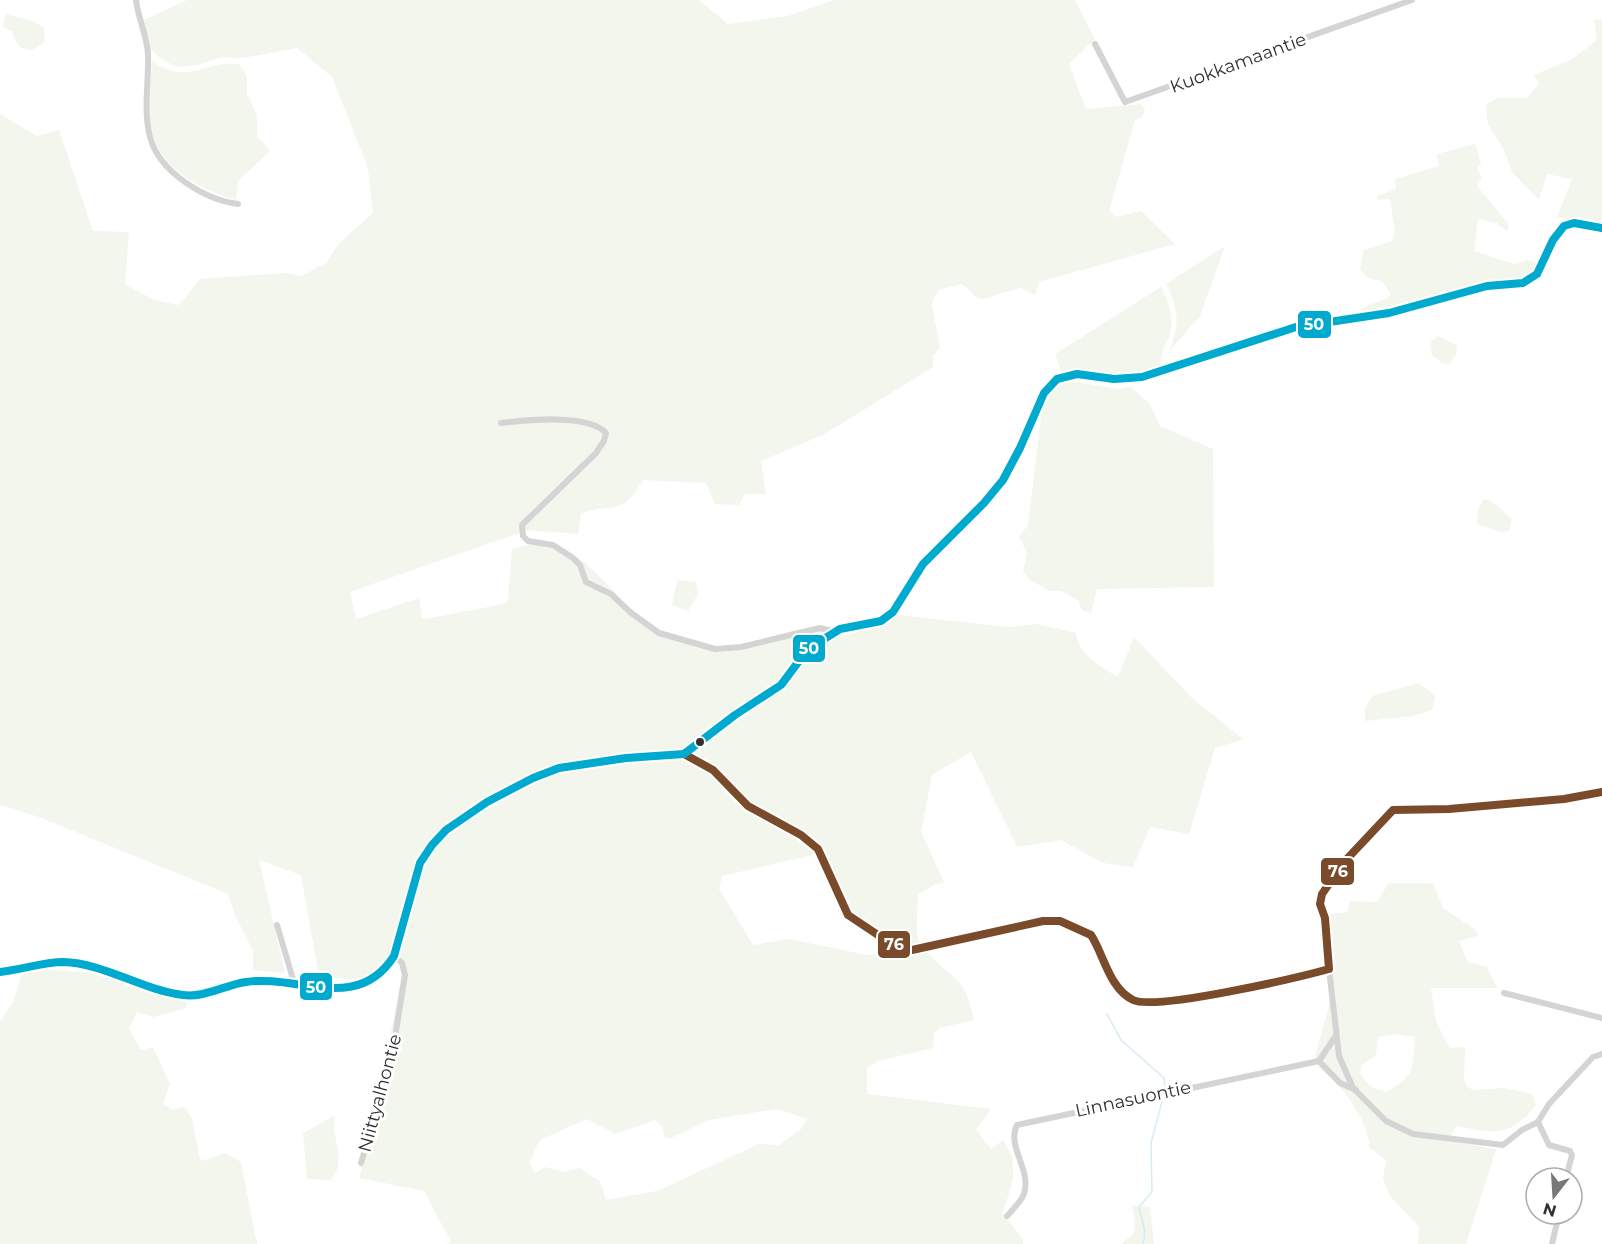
<svg xmlns="http://www.w3.org/2000/svg" width="1602" height="1244" font-family="Montserrat,sans-serif">
	<style>
		.green { fill: #f2f6ec; fill-rule: evenodd }
		.lines { fill: none; stroke-linecap: round; stroke-linejoin: round }
		.stream { stroke: #d8ebf4; stroke-width: 1.5 }
		.street { stroke: #d4d4d4; stroke-width: 6 }
		.bus-1-casing { stroke: #fff; stroke-width: 12 }
		.bus-2-casing { stroke: #fff; stroke-width: 12 }
		.bus-1 { stroke: #7a4b2a; stroke-width: 8 }
		.bus-2 { stroke: #00a9ce; stroke-width: 8 }
		.bus-dot { fill: #303030; stroke: #fff; stroke-width: 2 }
		.labels { text-anchor: middle; dominant-baseline: central; stroke-width: 6; stroke-linejoin: round; paint-order: stroke }
		.street-label { font-size: 18px; fill: #303030; stroke: #fff }
		.line-badge { stroke: #fff; stroke-width: 2 }
		.badge-label { font-size: 16px; text-anchor: middle; font-weight: bold; fill: #fff }
	</style>
	<rect width="100%" height="100%" fill="#fff"/>
	<g class="green">
		<path d="M187,0h512l29,24 60,-8 46,-16h241l20,39 -26,25 17,45 55,-5 4,5 -3,8 -7,3 -26,91 7,6 25,-6 34,33 -136,38 -4,13 -15,-7 -37,11 -6,-1 -15,-14 -24,6 -6,14 8,44 -7,8v11l-108,67 -64,27 5,33h-21l-6,11 -24,-1 -9,-21 -63,-3c-22,39 -30,21 -62,34l-3,20 -51,-4 -177,62 6,27 63,-21 3,20 3,1 79,-15 4,-4 4,-50c55,-26 88,31 123,63 19,18 52,30 78,33 33,4 63,-14 94,-18 10,-2 20,8 30,8 13,0 50,-13 60,-21l112,12 29,-3 38,9c1,20 26,35 42,44l16,-40 59,62 49,39v2l-27,8 -26,86 -39,-7 -17,40 -30,-4 -42,-23 -44,7 -46,-95 -39,23 -11,57 23,50 -10,3 -16,10c0,7 -2,37 -1,41 8,23 35,34 47,53 5,8 7,21 10,31l-34,8 -6,5 -1,15 -55,13 -11,6v27l124,15 -15,21 15,19 12,-9c18,25 9,47 -1,73l21,26v5h-578l6,-2 -27,-51 -65,-13 23,-99 20,-105 -3,-20 -10,-2c-14,35 -38,27 -70,24l-18,-101 -42,-15 26,113 -32,-3v-19l-18,-36 -7,-21 -189,-77 -39,-12v-691l37,22 22,-6 34,101 36,1 -4,52 29,16 25,5 21,-26 86,-6 15,3 25,-13 13,-20 34,-30 -5,-45 -36,-91 -35,-29 -54,10 -23,-1 -18,7 -25,3 -16,-8 -11,-11 -6,-28zM817,854l3,3 25,58 51,36 -29,4 -78,-16 -36,6 -34,-56 3,-13zM777,1109l30,10 -6,10 -22,16 -20,-1 -102,47 -51,9 -6,-19 -21,-13 -15,4 -19,-5 -10,6 -6,-10 11,-23 47,-21 28,15 40,-14 7,6 3,11 6,1 38,-18z"/>
		<polygon points="6,14 35,22 44,28 45,42 32,50 21,48 13,37 13,32 3,27"/>
		<polygon points="1594,19 1602,20 1602,224 1557,217 1572,179 1547,174 1539,200 1512,172 1503,148 1488,125 1486,105 1497,98 1527,98 1539,84 1534,75 1572,59 1597,40"/>
		<path d="M152,61c34,25 52,0 87,3l8,13v17l10,21v21l13,15 -32,30 -2,19c-30,-9 -69,-27 -81,-59 -9,-23 -4,-56 -3,-80z"/>
		<path d="M1475,144l6,20 -4,5 5,9 -5,8 32,39 -2,7 -10,-9 -19,-4 -4,32 40,13 14,-4 9,3 -10,15 -44,4 -124,32c9,-15 23,-9 32,-20l-9,-13 -14,-3 -8,-8 4,-20 28,-9 3,-9 -5,-33 -12,1 -1,-4 19,-7 -1,-10 44,-13 -2,-12z"/>
		<path d="M1225,246l-25,70 -31,35c11,-23 10,-44 -3,-67z"/>
		<path d="M1161,287c9,17 14,35 7,53 -5,10 -8,15 -7,27 -40,18 -63,1 -99,7l-7,-20z"/>
		<polygon points="1438,336 1457,345 1456,354 1450,364 1442,363 1432,355 1430,342"/>
		<path d="M1070,381l48,8 13,-2 19,17 10,22 53,23 1,138 -117,2 -6,24 -9,-3 -4,-10 -17,-9h-11l-20,-11 -7,-8 4,-20 -8,-15 9,-12 12,-99 1,-7 -5,-2c8,-17 15,-30 34,-36z"/>
		<path d="M1484,499c13,3 18,13 28,20l-3,12 -8,1 -24,-8 1,-14z"/>
		<polygon points="677,580 696,582 698,594 688,611 672,605"/>
		<polygon points="1419,683 1435,696 1432,710 1413,716 1365,721 1365,708 1372,696"/>
		<path d="M1388,883h45l10,25 33,22 2,6 -19,5 9,21 19,5 10,21h-66l5,34 14,26 15,-1 -1,32 2,7 7,4 31,-2 28,6 4,11c-26,34 -42,28 -80,21l-8,15 48,8 -30,95h-48l1,-17 -29,-31 -7,-17 3,-19 -17,-13c2,-18 -21,-53 -34,-65 -10,-10 -17,-12 -20,-25l18,-66 -3,-77 18,-2 2,-11 28,1zM1398,1034l17,3c-2,30 0,41 -29,55l-16,-6 -10,-12 1,-8 15,-11 2,-18z"/>
		<polygon points="50,970 85,972 188,1000 186,1008 153,1017 137,1012 129,1029 141,1050 153,1047 170,1084 163,1104 172,1110 185,1107 192,1119 200,1159 202,1161 225,1153 241,1162 257,1244 0,1244 0,1022 13,1002 22,974"/>
		<path d="M334,1116c1,6 -1,13 1,19 3,17 8,31 -4,45l-24,-1 -4,-46z"/>
		<polygon points="1132,1206 1150,1207 1154,1244 1121,1244 1134,1233 1135,1221"/>
	</g>
	<g class="lines">
		<g class="stream">
			<polyline points="1107,1014 1121,1040 1164,1078 1165,1090"/>
			<path d="M1143,1244c4,-14 -1,-23 -4,-37l13,-15 -1,-49 12,-45"/>
		</g>
		<g class="street">
			<path d="M136,0c2,18 11,36 12,54 1,27 -5,56 2,83 9,35 55,63 88,67"/>
			<polyline points="1095,44 1125,102 1412,0"/>
			<path d="M501,423c25,-3 87,-10 105,10l-2,8 -8,12 -74,72 1,11 5,5 25,4 20,13 7,7 6,17 25,12 19,18 29,21 56,16 26,-2 79,-19 16,4"/>
			<path d="M684,754l29,16 35,36 53,29 17,14 30,66 36,24 19,10 9,1 131,-29h17l31,14c13,20 18,53 42,65 23,11 167,-23 196,-31l-4,-51 -5,-14 2,-10 23,-33 48,-51 56,-1 115,-10 38,-7"/>
			<polyline points="277,925 295,986"/>
			<polyline points="1329,969 1339,1056 1353,1088 1386,1121 1413,1134 1503,1145 1522,1130 1538,1122 1549,1104 1593,1057 1602,1054"/>
			<path d="M0,972c21,-2 43,-10 63,-10 41,1 79,28 120,33 21,3 42,-10 63,-13 51,-8 111,32 148,-26l26,-93 12,-18 14,-15 41,-28 46,-24 26,-10 67,-10 58,-4 51,-39 46,-30 27,-36 32,-20 41,-8 12,-9 30,-48 61,-61 19,-23 17,-32 24,-55 13,-14 20,-5 37,5 28,-2 154,-50 93,-14 98,-27 36,-3 14,-9 16,-34 11,-14 10,-3 28,5"/>
			<polyline points="1504,993 1602,1018"/>
			<polyline points="1319,1061 1340,1083 1356,1090"/>
			<polyline points="1538,1122 1549,1145 1570,1151 1572,1155 1566,1178"/>
			<polyline points="361,1163 392,1056 405,975 402,963 394,956"/>
			<path d="M1007,1216c6,-7 14,-14 17,-22 8,-24 -18,-48 -7,-69l302,-64 16,-24"/>
			<polyline points="1552,1244 1559,1214"/>
		</g>
		<defs>
			<path id="bus-1" d="M684,754l29,16 35,36 53,29 17,14 30,66 36,24 19,10 9,1 131,-29h17l31,14c13,20 18,53 42,65 23,11 167,-23 196,-31l-4,-51 -5,-14 2,-10 23,-33 48,-51 56,-1 115,-10 38,-7"/>
			<path id="bus-2" d="M0,972c21,-2 43,-10 63,-10 41,1 79,28 120,33 21,3 42,-10 63,-13 51,-8 111,32 148,-26l26,-93 12,-18 14,-15 41,-28 46,-24 26,-10 67,-10 58,-4 51,-39 46,-30 27,-36 32,-20 41,-8 12,-9 30,-48 61,-61 19,-23 17,-32 24,-55 13,-14 20,-5 37,5 28,-2 154,-50 93,-14 98,-27 36,-3 14,-9 16,-34 11,-14 10,-3 28,5"/>
		</defs>
		<use href="#bus-1" class="bus-1-casing"/>
		<use href="#bus-2" class="bus-2-casing"/>
		<use href="#bus-1" class="bus-1"/>
		<use href="#bus-2" class="bus-2"/>
	</g>
	<circle class="bus-dot" cx="700" cy="742" r="5"/>
	<g class="labels">
		<g class="street-label">
			<text transform="translate(1238 63) rotate(-20)">Kuokkamaantie</text>
			<text transform="translate(380 1093) rotate(-75)">Niittyalhontie</text>
			<text transform="translate(1133 1099) rotate(-12)">Linnasuontie</text>
		</g>
	</g>
	<g class="line-badge">
		<rect x="1297" y="310" width="35" height="29" rx="6" fill="#00a9ce"/>
		<rect x="792" y="634" width="34" height="29" rx="6" fill="#00a9ce"/>
		<rect x="1320" y="857" width="35" height="29" rx="6" fill="#7a4b2a"/>
		<rect x="877" y="930" width="34" height="29" rx="6" fill="#7a4b2a"/>
		<rect x="299" y="972" width="34" height="29" rx="6" fill="#00a9ce"/>
	</g>
	<g class="badge-label">
		<text x="1314" y="330">50</text>
		<text x="809" y="654">50</text>
		<text x="1338" y="877">76</text>
		<text x="894" y="950">76</text>
		<text x="316" y="993">50</text>
	</g>
	<g transform="translate(1554 1196) rotate(197)"><circle r="28" fill="#ffffff" stroke="#acacac" stroke-width="1.5"/>
	<path d="M0-4.5L10 22L0 15L-10 22Z" fill="#787878"/>
	<text y="-9" font-size="16" font-weight="bold" text-anchor="middle" fill="#303030">N</text>
	</g>
</svg>
